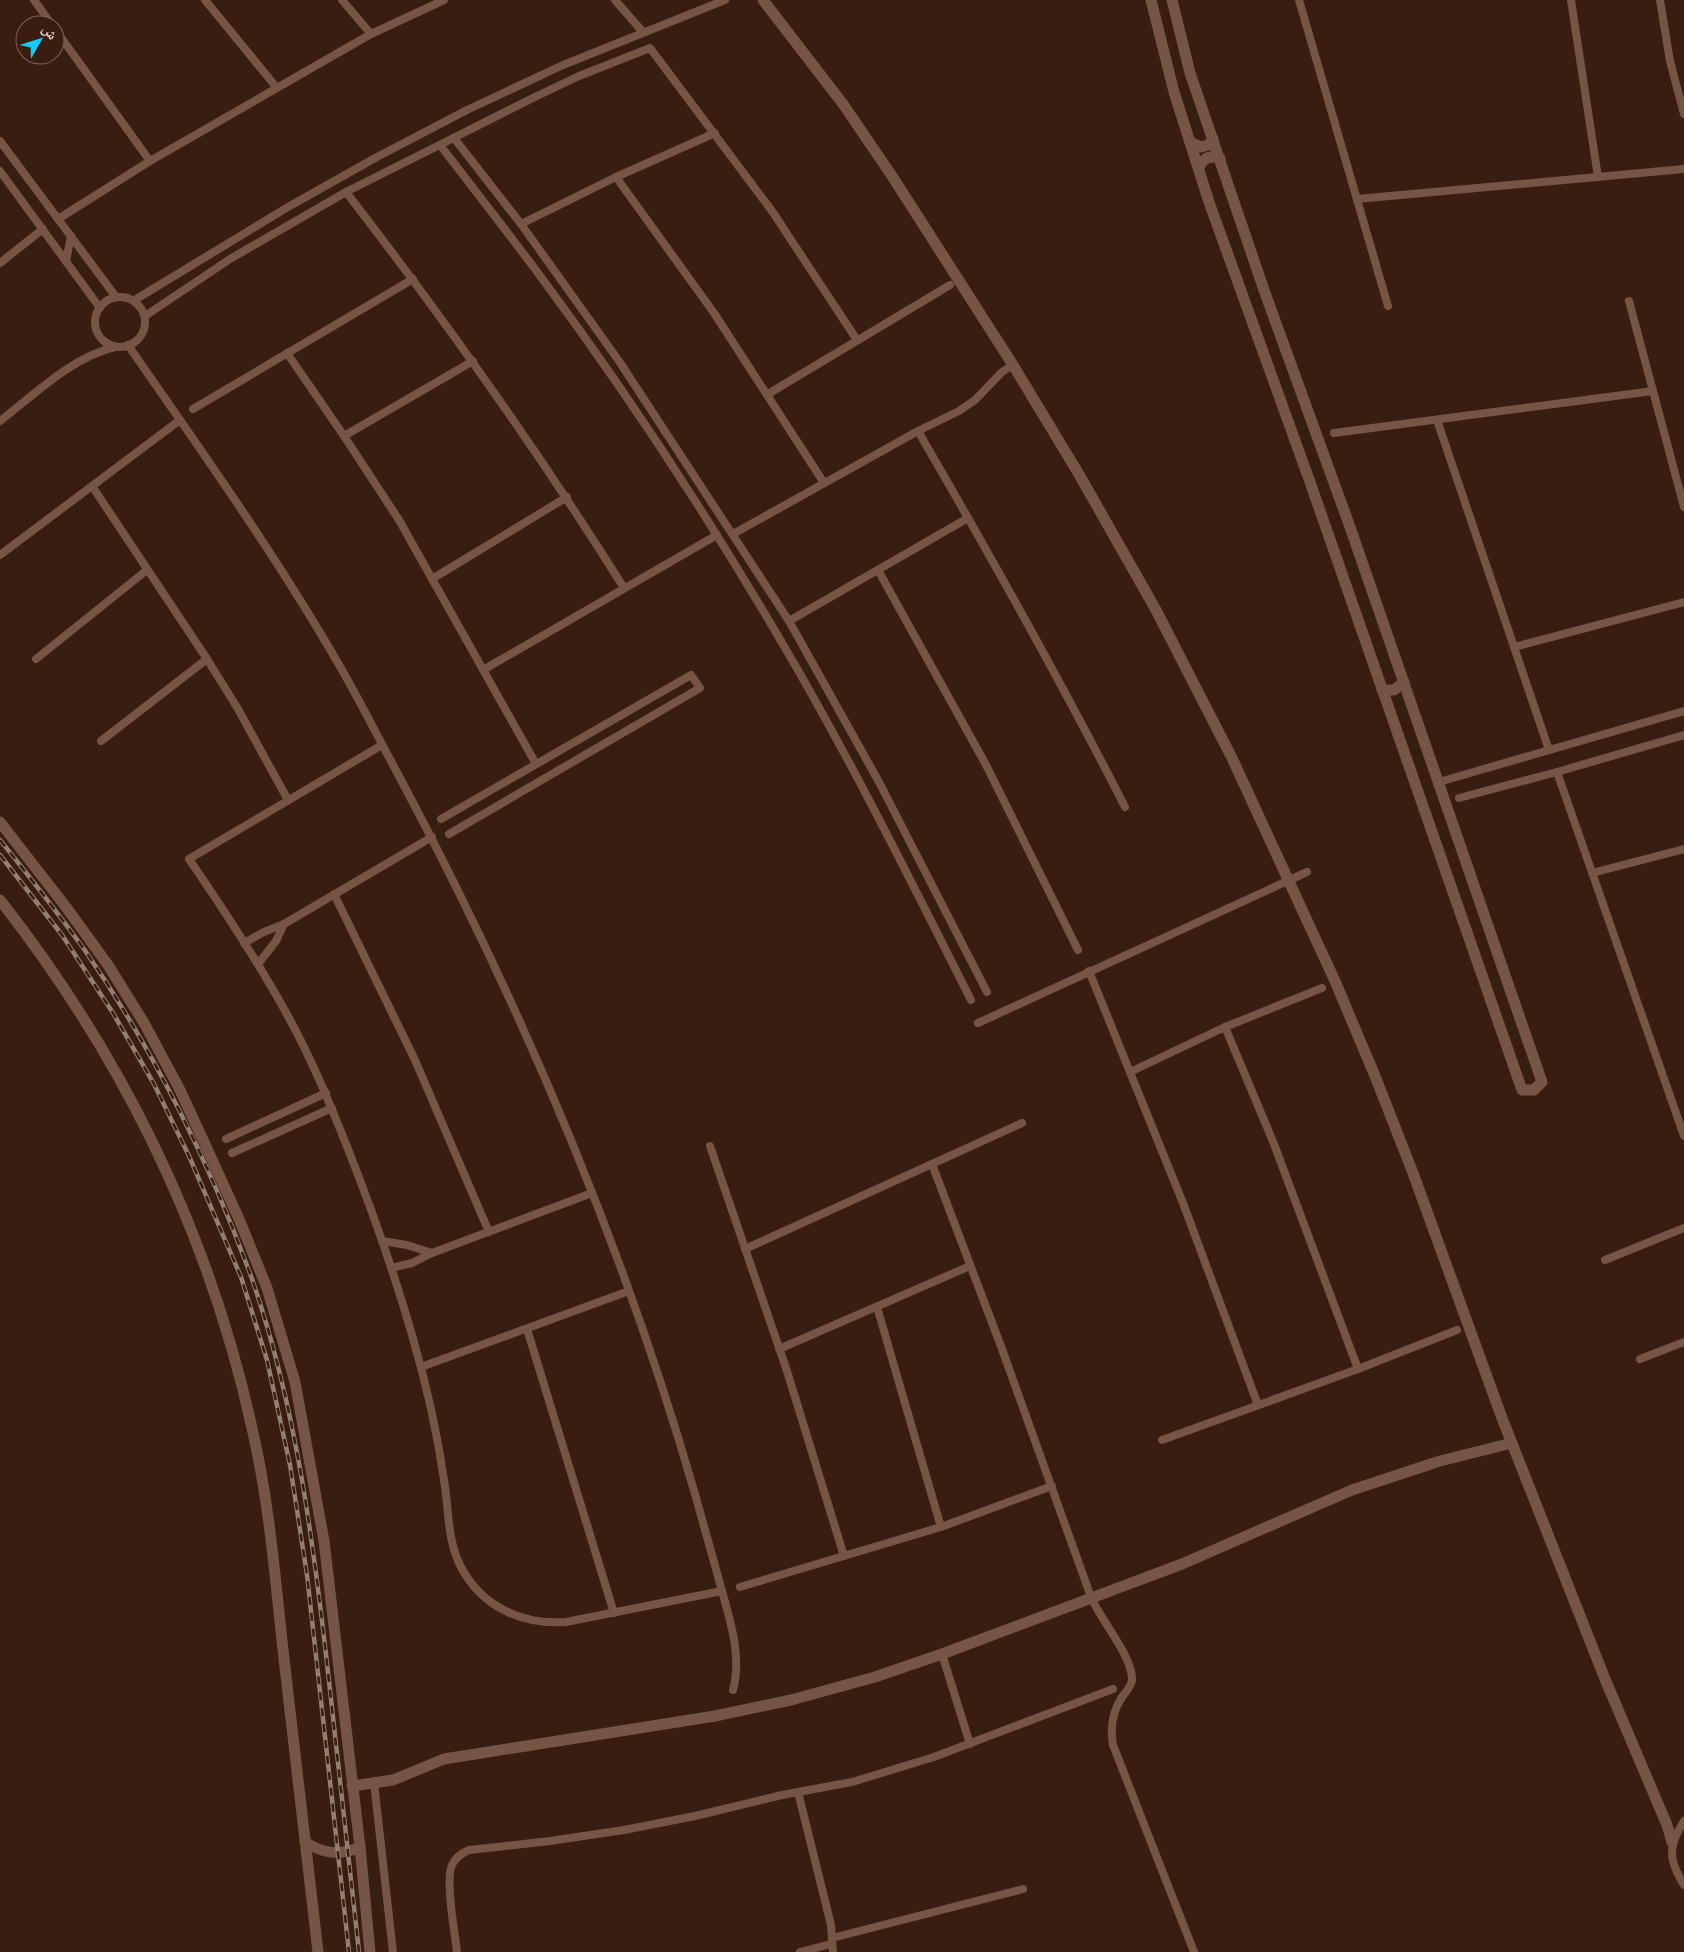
<svg xmlns="http://www.w3.org/2000/svg" width="1684" height="1952" font-family="'DM Sans','Noto Naskh Arabic',sans-serif">
	<style>
		.lines { fill: none; stroke-linecap: round; stroke-linejoin: round }
		.street { stroke: #765446; stroke-width: 8 }
		.secondary { stroke: #765446; stroke-width: 11 }
		.rail-casing { stroke: #947d73; stroke-width: 4.5 }
		.rail { stroke: #391d10; stroke-width: 2.5; stroke-dasharray: 8; stroke-linecap: butt }
	</style>
	<rect width="100%" height="100%" fill="#391d10"/>
	<g class="lines">
		<g class="street">
			<polyline points="34,0 52,25"/>
			<polyline points="205,0 277,88"/>
			<polyline points="342,0 371,34"/>
			<polyline points="615,0 643,32"/>
			<polyline points="1299,0 1388,306"/>
			<polyline points="1571,0 1598,177"/>
			<polyline points="1660,0 1670,61 1684,114"/>
			<polyline points="55,29 150,161"/>
			<polyline points="454,138 521,224 619,361 789,621 879,782 987,992"/>
			<polyline points="0,141 116,297"/>
			<path d="M440,145c33,43 66,85 98,128 88,118 169,242 243,368 69,117 129,238 190,359"/>
			<polyline points="0,171 100,308"/>
			<polyline points="616,177 714,313 824,483"/>
			<path d="M346,192c99,128 192,259 278,396"/>
			<polyline points="1357,199 1684,169"/>
			<polyline points="58,219 150,161 371,34 444,0"/>
			<polyline points="521,224 616,177 715,133"/>
			<polyline points="66,261 71,236"/>
			<polyline points="0,263 43,229"/>
			<circle cx="120" cy="322" r="25"/>
			<polyline points="133,301 288,207 377,157 467,110 563,65 725,0"/>
			<polyline points="1629,301 1684,507"/>
			<polyline points="145,316 230,259 346,192 537,96 579,76 650,48 772,211 857,340"/>
			<path d="M128,345c74,107 150,213 214,325 20,35 38,71 57,106 122,229 224,468 296,718 8,28 16,57 24,86 9,35 24,74 14,110"/>
			<polyline points="287,353 344,436 399,520 536,764"/>
			<polyline points="768,394 950,285"/>
			<polyline points="193,409 413,279"/>
			<polyline points="1437,420 1549,750"/>
			<path d="M0,421c35,-27 72,-64 115,-74"/>
			<path d="M918,431c72,124 142,248 207,376"/>
			<polyline points="1334,433 1653,391"/>
			<polyline points="344,436 473,361"/>
			<polyline points="92,486 207,659 238,709 288,800"/>
			<polyline points="733,534 918,431 959,411 975,400 1002,372 1013,365"/>
			<polyline points="0,555 180,420"/>
			<polyline points="878,570 985,763 1078,950"/>
			<polyline points="432,579 567,497"/>
			<polyline points="789,621 968,518"/>
			<polyline points="1514,647 1684,602"/>
			<polyline points="36,659 147,570"/>
			<polyline points="483,670 717,535"/>
			<polyline points="101,741 207,659"/>
			<path d="M382,745l-193,114c35,51 70,104 100,159 23,42 41,86 59,131 24,61 46,123 64,186 14,48 25,96 32,145 5,29 3,61 17,87 21,40 61,58 105,55l156,-31"/>
			<polyline points="1557,772 1684,1136"/>
			<polyline points="1439,782 1684,711"/>
			<polyline points="1459,798 1557,772 1684,735"/>
			<polyline points="441,819 691,675 700,688 449,834"/>
			<polyline points="1592,873 1684,849"/>
			<polyline points="334,894 415,1060 489,1232"/>
			<polyline points="244,943 264,932 284,924 432,837"/>
			<polyline points="258,964 276,941 284,924"/>
			<polyline points="1089,971 1183,1203 1258,1405"/>
			<polyline points="978,1023 1307,872"/>
			<polyline points="1225,1027 1274,1144 1358,1369"/>
			<polyline points="1130,1072 1225,1027 1322,988"/>
			<polyline points="226,1139 326,1093"/>
			<polyline points="710,1146 787,1371 844,1556"/>
			<polyline points="232,1153 332,1108"/>
			<path d="M932,1164l70,185 89,248c9,22 42,60 41,83 -1,7 -6,12 -10,17 -10,15 -12,31 -9,48l81,207"/>
			<polyline points="382,1241 407,1245 432,1253"/>
			<polyline points="745,1249 1022,1123"/>
			<polyline points="1605,1260 1684,1228"/>
			<polyline points="391,1268 412,1263 432,1253 592,1193"/>
			<polyline points="877,1307 941,1527"/>
			<polyline points="527,1329 614,1613"/>
			<polyline points="779,1349 970,1266"/>
			<polyline points="1640,1359 1684,1342"/>
			<polyline points="421,1367 629,1291"/>
			<polyline points="1162,1440 1358,1369 1457,1330"/>
			<polyline points="740,1587 941,1527 1052,1486"/>
			<polyline points="942,1654 970,1744"/>
			<polyline points="374,1783 393,1952"/>
			<polyline points="798,1792 831,1925 833,1952"/>
			<path d="M1684,1821c-16,25 -16,38 0,64"/>
			<polyline points="832,1938 1023,1889"/>
			<path d="M457,1952c-2,-19 -12,-71 -5,-87 3,-7 10,-12 17,-15l81,-9 74,-11 71,-14 87,-21 70,-13 82,-25 179,-68"/>
			<polyline points="800,1952 831,1944"/>
		</g>
		<g class="secondary">
			<polyline points="763,0 843,104 892,176 1013,365 1080,476 1156,610 1232,758 1335,981 1375,1076 1413,1173 1502,1418 1605,1679 1667,1825 1672,1842"/>
			<polyline points="1151,0 1174,92 1209,202 1310,482 1522,1090 1534,1090 1542,1082 1350,527 1264,290 1190,73 1172,0"/>
			<polyline points="1190,142 1201,147 1208,145 1213,139"/>
			<path d="M1199,168c4,-10 11,-13 21,-10"/>
			<polyline points="1382,690 1394,690 1404,682"/>
			<polyline points="0,822 66,907 108,965 144,1023 179,1088 209,1153 239,1219 267,1288 295,1382 324,1541 360,1847 370,1952"/>
			<path d="M0,900c123,157 209,333 252,528 17,73 23,148 31,222 12,101 23,201 35,302"/>
			<polyline points="352,1786 393,1780 444,1759 715,1716 791,1700 875,1677 942,1654 1182,1564 1352,1490 1440,1461 1512,1443"/>
			<path d="M305,1842c18,12 35,14 55,5"/>
		</g>
		<defs>
			<g id="rail">
				<path d="M0,840c29,36 57,72 84,109 69,100 127,216 168,330 44,127 61,261 76,393 10,94 21,187 31,280"/>
				<polyline points="0,855 62,935 113,1013 154,1084 189,1156 241,1277 267,1360 290,1465 307,1575 349,1952"/>
			</g>
		</defs>
		<use href="#rail" class="rail-casing"/>
		<use href="#rail" class="rail"/>
	</g>
	<g transform="translate(40 40) rotate(51)"><circle r="24" fill="#391d10" stroke="#7c6358"/>
	<path d="M0-4L9 19L0 12L-9 19Z" fill="#17cafb"/>
	<text y="-8" font-size="14" font-weight="bold" text-anchor="middle" fill="#e0ccc4">ش</text>
	</g>
</svg>
